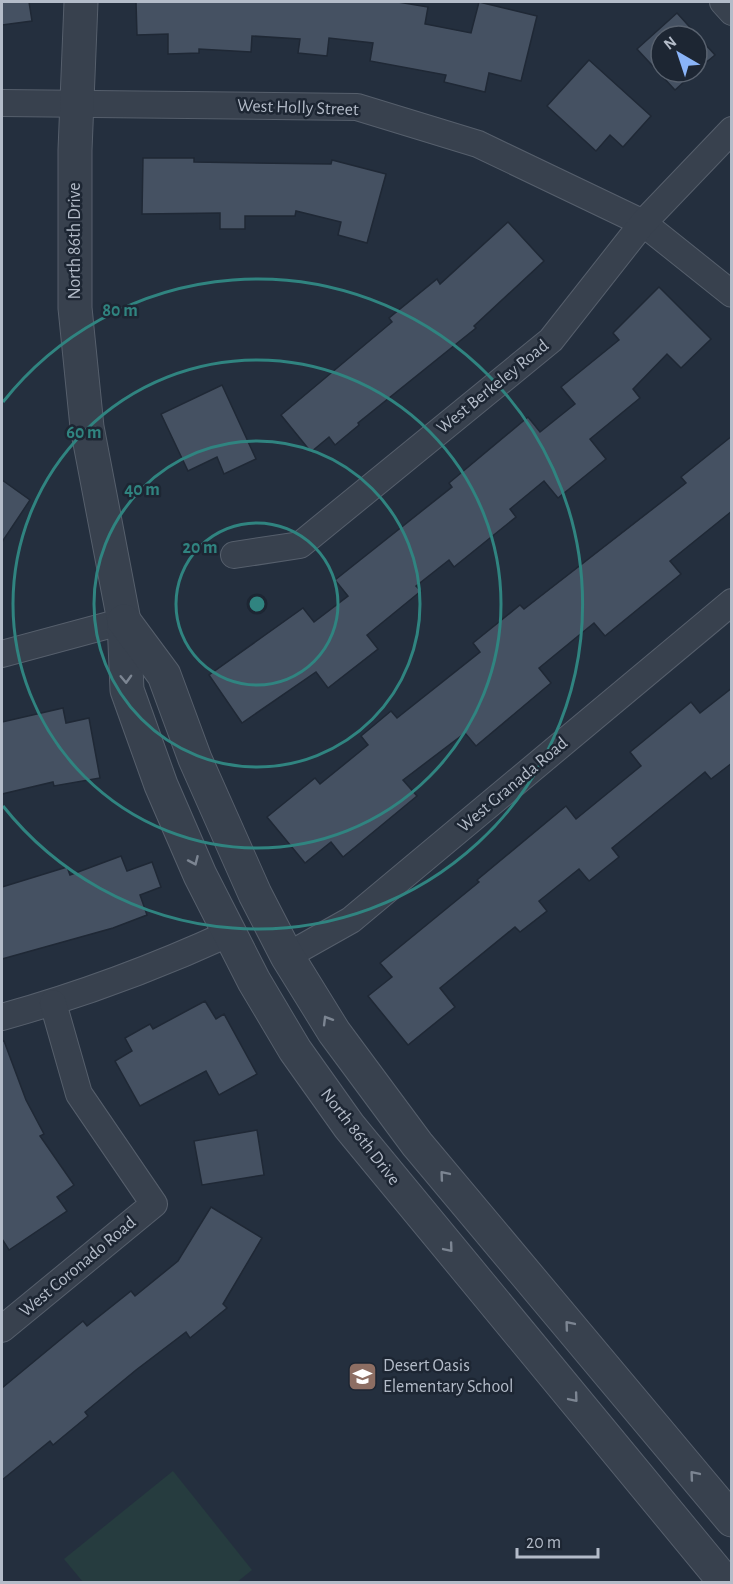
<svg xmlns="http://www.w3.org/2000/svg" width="733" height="1584" font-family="'Alegreya Sans',sans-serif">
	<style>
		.green { fill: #263c3f }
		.building { fill: #455162; stroke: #1f2835; stroke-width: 1.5 }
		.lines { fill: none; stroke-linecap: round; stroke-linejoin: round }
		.minor-casing { stroke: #565f6c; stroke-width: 28 }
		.tertiary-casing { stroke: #565f6c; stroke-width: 35 }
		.minor { stroke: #38414e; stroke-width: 26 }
		.tertiary { stroke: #38414e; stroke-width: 33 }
		.oneway { stroke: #7c8592 }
		.ring { fill: none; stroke: #308480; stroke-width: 3 }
		.labels { text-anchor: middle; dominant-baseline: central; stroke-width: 5; stroke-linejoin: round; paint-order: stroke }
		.street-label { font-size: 18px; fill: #b4bcc9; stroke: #1d2633 }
		.poi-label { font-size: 18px; fill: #b4bcc9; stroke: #1d2633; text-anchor: start }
		.centre { fill: #308480; stroke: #1d2633; stroke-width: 3 }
		.ring-label { font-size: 18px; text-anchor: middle; font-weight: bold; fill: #308480; stroke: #1d2633; stroke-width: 5; stroke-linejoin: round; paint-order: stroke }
	</style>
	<rect width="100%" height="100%" fill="#242f3e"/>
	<polygon class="green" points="173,1471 252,1570 237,1582 83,1582 64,1559"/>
	<g class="building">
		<polygon points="2,2 29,2 32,21 2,25"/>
		<polygon points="136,2 398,2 428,7 425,24 471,33 479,2 537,16 521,81 489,73 485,92 444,82 446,75 370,61 373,43 329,38 327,56 298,53 300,39 252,36 251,52 199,49 199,53 168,54 168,34 137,35"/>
		<polygon points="677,13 715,55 697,70 697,36 661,36 661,72 695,72 675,90 637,49"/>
		<polygon points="589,60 651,116 623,147 610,135 596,151 547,106"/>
		<polygon points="143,158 194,158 194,162 331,164 332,160 386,174 367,243 338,235 341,222 296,211 295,216 245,216 245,229 220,229 220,213 142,214"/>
		<polygon points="508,222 544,261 474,326 476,328 358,423 359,425 335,445 329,437 311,452 281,415 392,322 389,318 437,279 440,284"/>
		<polygon points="659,287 711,339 681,368 667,354 633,389 640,398 590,439 606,459 558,498 544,481 510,509 516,517 454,567 449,560 416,586 421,591 367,635 378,649 328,688 316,672 242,723 209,675 303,608 314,622 348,596 335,580 452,487 449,483 528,417 540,432 575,404 561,387 619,340 613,333"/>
		<polygon points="222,385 256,459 224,474 217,457 188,471 161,414"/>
		<polygon points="732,436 732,511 670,561 681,574 605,636 594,623 539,668 551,683 476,746 465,733 403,780 417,796 343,857 331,842 305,863 267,817 315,778 320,784 368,745 361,736 391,711 397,718 480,652 473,643 520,605 524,609 686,483 681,477"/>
		<polygon points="2,480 30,500 2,542"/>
		<polygon points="732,688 732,763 711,779 705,772 612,848 619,857 589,881 579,869 539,901 547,911 520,932 515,927 440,988 455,1007 408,1045 368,996 392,977 380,963 479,882 477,880 566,806 576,819 641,766 630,752 691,702 700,713"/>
		<polygon points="63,708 66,723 89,718 100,778 54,786 53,782 2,794 2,722"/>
		<polygon points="121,856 127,871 152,862 161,887 140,895 147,915 113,928 2,959 2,887 67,867 70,875"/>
		<polygon points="205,1001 216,1019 224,1014 257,1074 219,1095 206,1071 140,1106 115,1061 132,1051 125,1038 150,1024 153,1029"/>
		<polygon points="2,1041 4,1041 26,1100 44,1134 40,1136 74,1185 57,1197 67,1211 9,1250 2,1239"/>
		<polygon points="257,1130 264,1175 202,1185 194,1141"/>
		<polygon points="211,1207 262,1238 223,1304 227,1308 190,1338 186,1332 136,1370 85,1412 88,1416 53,1445 50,1441 2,1480 2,1388 83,1321 87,1326 131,1291 135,1296 178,1261"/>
	</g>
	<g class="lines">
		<defs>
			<g id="minor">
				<polyline points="723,2 732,12"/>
				<polyline points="2,103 357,107 478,144 643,223 732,294"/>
				<polyline points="234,555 300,545 551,340 643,223 732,130"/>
				<polyline points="2,654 124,621"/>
				<polyline points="287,956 351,920 732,602"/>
				<path d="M2,1017c79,-22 154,-50 228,-84"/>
				<polyline points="2,1329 154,1204 79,1094 53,1003"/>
			</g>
			<g id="tertiary">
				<polyline points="81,2 75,150 75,308 87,427 124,621 127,690 161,785 200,875 254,981 295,1050 349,1126 725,1582"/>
				<polyline points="124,621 164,675 195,759 255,894 287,956 334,1032 417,1144 732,1520"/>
			</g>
		</defs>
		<use href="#minor" class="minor-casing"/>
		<use href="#tertiary" class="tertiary-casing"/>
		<use href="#minor" class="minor"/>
		<use href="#tertiary" class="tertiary"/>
	</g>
	<defs><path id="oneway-chevron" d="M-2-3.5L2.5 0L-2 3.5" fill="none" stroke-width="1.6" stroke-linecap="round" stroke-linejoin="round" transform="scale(1.5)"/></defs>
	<g class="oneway">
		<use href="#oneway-chevron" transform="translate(126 679) rotate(88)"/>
		<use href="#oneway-chevron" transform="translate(194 861) rotate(66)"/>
		<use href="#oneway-chevron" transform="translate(327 1020) rotate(-121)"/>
		<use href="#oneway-chevron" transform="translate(444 1175) rotate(-130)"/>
		<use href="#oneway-chevron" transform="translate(449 1248) rotate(50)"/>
		<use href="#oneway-chevron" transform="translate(569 1325) rotate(-130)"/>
		<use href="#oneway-chevron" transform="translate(574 1398) rotate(50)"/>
		<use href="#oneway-chevron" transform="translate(694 1475) rotate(-130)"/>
	</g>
	<g class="ring">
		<circle cx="257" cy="604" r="81"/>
		<circle cx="257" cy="604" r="163"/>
		<circle cx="257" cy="604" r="244"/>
		<path d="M3 402A325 325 0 1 1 3 806"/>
	</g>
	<defs>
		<symbol id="school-square" viewBox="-11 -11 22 22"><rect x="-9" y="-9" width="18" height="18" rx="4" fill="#8d6e63" stroke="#1d2633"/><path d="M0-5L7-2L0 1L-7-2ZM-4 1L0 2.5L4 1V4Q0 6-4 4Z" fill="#fff"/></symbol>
	</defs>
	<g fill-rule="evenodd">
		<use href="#school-square" x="346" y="1360" width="33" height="33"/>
	</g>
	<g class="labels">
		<g class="street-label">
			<text transform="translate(298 108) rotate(2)">West Holly Street</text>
			<text transform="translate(75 241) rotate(-90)">North 86th Drive</text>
			<text transform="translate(493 387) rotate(-39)">West Berkeley Road</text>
			<text transform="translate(513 785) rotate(-40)">West Granada Road</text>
			<text transform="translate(360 1137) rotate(52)">North 86th Drive</text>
			<text transform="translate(78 1267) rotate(-40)">West Coronado Road</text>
		</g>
		<g class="poi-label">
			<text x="383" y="1366">Desert Oasis<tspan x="383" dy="21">Elementary School</tspan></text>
		</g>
	</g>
	<circle cx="257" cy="604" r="9" class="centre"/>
	<g class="ring-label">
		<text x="120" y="316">80 m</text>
		<text x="84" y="438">60 m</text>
		<text x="142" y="495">40 m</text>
		<text x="200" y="553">20 m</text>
	</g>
	<rect width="733" height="1584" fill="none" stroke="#b4bcc9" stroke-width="6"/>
	<g transform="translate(679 54) rotate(321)"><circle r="28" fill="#1d2633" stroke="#59626f" stroke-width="1.5"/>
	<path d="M0-4.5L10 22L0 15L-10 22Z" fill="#8ab4f8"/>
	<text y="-9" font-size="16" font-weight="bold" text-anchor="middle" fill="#b4bcc9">N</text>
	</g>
	<path d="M517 1548v9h81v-9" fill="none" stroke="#b4bcc9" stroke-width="3"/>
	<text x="526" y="1548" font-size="18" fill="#b4bcc9" stroke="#1d2633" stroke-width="4.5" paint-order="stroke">20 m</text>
</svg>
